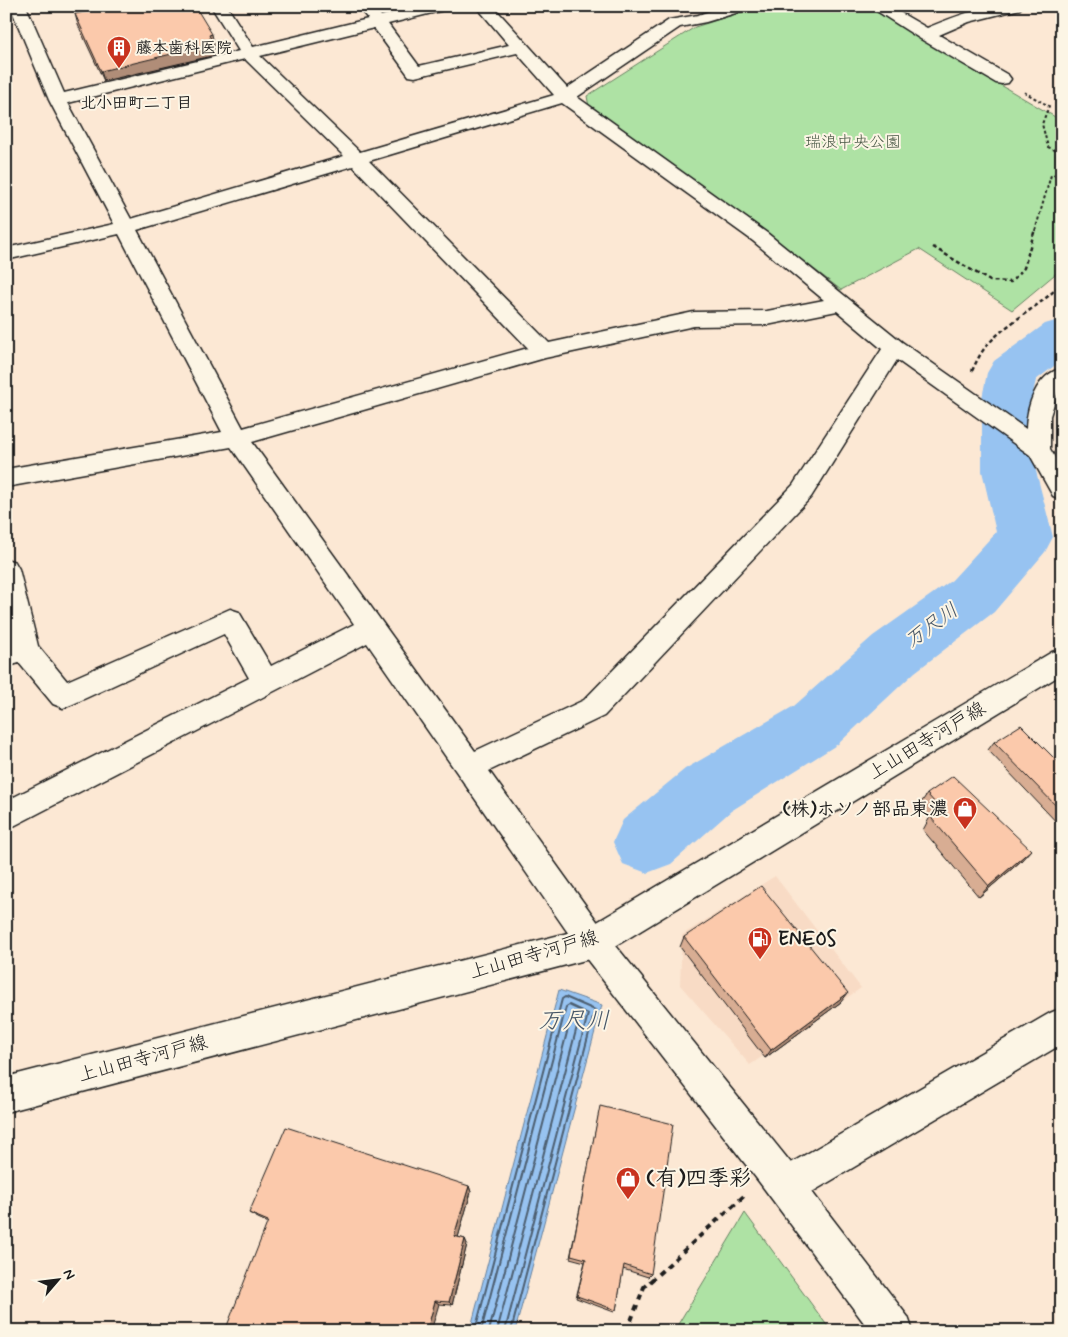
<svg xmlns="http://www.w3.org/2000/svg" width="1068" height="1337" font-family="Mynerve,'Klee One',sans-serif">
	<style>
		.built { fill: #f8dbc5 }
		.green { fill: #aee2a4; stroke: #657f60 }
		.water { fill: #97c3f1; stroke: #66809c }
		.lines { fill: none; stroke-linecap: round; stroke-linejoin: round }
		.shore { stroke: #4d5f71; stroke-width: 2 }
		.river { fill: #97c3f1; fill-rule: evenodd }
		.minor-casing { stroke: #1c1c1c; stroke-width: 3 }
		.major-casing { stroke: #1c1c1c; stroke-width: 3 }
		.path-far2 { stroke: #1c1c1c; stroke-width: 2; stroke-dasharray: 3 2.5; stroke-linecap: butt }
		.path-far1 { stroke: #1c1c1c; stroke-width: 2.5; stroke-dasharray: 4 3; stroke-linecap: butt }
		.path { stroke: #1c1c1c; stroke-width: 4; stroke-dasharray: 6 5; stroke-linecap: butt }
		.minor { fill: #fcf5e5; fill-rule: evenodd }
		.major { fill: #fcf5e5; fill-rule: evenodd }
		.wall { fill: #d8ad93; stroke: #1c1c1c }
		.shaded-wall { fill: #b08d78; stroke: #1c1c1c }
		.building { fill: #fbc9ab; stroke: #1c1c1c }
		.labels { text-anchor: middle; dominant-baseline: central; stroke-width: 4; stroke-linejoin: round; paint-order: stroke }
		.far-poi-label { font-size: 16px; font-weight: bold; fill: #1c1c1c; stroke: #fcf5e5; text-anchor: start }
		.far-neighbourhood-label { font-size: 16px; font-weight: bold; fill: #1c1c1c; stroke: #fcf5e5 }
		.far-park-label { font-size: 16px; fill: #485745; stroke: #fcf5e5 }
		.street-label { font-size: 19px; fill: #1c1c1c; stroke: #fcf5e5 }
		.poi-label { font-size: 19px; font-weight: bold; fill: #1c1c1c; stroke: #fcf5e5; text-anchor: end }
		.water-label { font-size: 20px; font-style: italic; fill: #475667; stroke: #fcf5e5 }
		.near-poi-label { font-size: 22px; font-weight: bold; fill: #1c1c1c; stroke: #fcf5e5; text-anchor: start }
		.near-water-label { font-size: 24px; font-style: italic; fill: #475667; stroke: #fcf5e5 }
	</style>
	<rect width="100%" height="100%" fill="#fce8d4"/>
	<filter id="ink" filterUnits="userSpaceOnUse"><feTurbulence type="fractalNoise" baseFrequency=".02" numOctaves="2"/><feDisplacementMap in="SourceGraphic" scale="10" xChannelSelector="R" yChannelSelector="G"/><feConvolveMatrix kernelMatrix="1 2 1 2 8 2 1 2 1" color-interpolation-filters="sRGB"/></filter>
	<g filter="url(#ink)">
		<polygon class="built" points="775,876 861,988 750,1065 680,985 682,935"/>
		<g class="green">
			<polygon points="761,6 866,6 1062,121 1062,144 1056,154 1060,270 1012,310 919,249 841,290 757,225 589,107 587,96 695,27"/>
			<polygon points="745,1213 831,1331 674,1331"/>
		</g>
		<polygon class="water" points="559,990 602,1005 515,1331 470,1331"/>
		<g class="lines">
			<g class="shore">
				<polyline points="475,1331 562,999 565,997 595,1010 511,1331"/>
				<polyline points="481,1331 566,1007 569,1005 588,1014 505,1331"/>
				<polyline points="489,1331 571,1017 574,1015 579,1019 497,1331"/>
			</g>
			<polygon class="river" points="1062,319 1062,360 1036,380 1032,398 1036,471 1053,537 1045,552 994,612 915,672 838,744 731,811 671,864 647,873 623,864 613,842 623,820 685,769 794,706 873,636 952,580 996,532 982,471 982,398 987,373 994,361 1045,324"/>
			<defs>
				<g id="minor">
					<path d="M10,6h16l38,87 175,-42 -28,-45h16l26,41 115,-28 -8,-10 2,-3h12l7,10 40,-10h29l-2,3 -60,15 31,42 90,-21 -33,-39h17l74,82 102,-68 29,-5 27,-9h26l-2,3 -43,13 -26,5 -103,70 190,136 135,109 124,87c1,-24 10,-54 36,-61v19l-4,4 -8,25v33l12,20v30l-9,-3 -23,-41 -133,-95 -86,137 -207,219 -115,55 115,160 187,232 259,-150 12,-5v36l-250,148 96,125 5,14h-43l-110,-148 -178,-230 -215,-310 -361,187v-29l243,-123 -25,-44 -151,70 -10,4 -10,-4 -34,-41 -13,4v-22l4,-1 -4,-17v-68l9,3 4,7 19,77 29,35 163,-72 9,3 32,54 83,-42 -123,-177 -225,40v-18l216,-37 -103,-198 -113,26v-12l108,-24 -65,-124zM374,28l35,48 6,1 102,-24 37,42 -194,57 -100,-96zM245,59l99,97 -213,63 -63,-116zM562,103l191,138 71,59 -57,11 -73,1 -145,31 -180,-182zM353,166l175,182 -285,80 -106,-198zM837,311l45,38 -89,136 -209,215 -109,51 -223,-309 293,-84 149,-32 73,-1z"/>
					<path d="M869,6h20l38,22c36,-15 55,-22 95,-22l-2,3 -51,13 -30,13 69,40 3,4 -3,4 -6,1 -6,-1 -77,-45z"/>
				</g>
				<polygon id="major" points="1062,649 1062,674 604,953 593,958 6,1112 6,1077 587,928 1052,652"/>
			</defs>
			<use href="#minor" class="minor-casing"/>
			<use href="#major" class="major-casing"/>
			<g class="path-far2">
				<polyline points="1024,92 1049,106 1042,124 1048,147 1062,153"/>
				<polyline points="1035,231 1051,175 1062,174"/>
			</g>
			<g class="path-far1">
				<polyline points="933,247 990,281 1011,282 1024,268 1035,229"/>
				<path d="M972,371c5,-11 10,-21 18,-29 22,-23 51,-36 72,-59"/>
			</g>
			<polyline class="path" points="627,1331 644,1287 746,1194"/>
			<use href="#minor" class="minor"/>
			<use href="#major" class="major"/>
		</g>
		<g class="wall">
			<polygon points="75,14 214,45 213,45 216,55 104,81 78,25"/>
			<polygon points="994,742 1062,766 1062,828 988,750"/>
			<polygon points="927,794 1021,861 979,897 923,830 930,817 919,806"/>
			<polygon points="684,937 841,1002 765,1058 680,947"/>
			<polygon points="599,1113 651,1274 648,1277 623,1269 616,1310 614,1312 576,1298 585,1262 570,1258"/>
			<polygon points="469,1186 471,1192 458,1237 465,1239 467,1244 452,1305 439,1304 258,1218 249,1213"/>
		</g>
		<g class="shaded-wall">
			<polygon points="212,34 216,55 104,81 101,71"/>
			<polygon points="1031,850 1021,861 979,897 989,886"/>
			<polygon points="848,993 841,1002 765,1058 771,1050"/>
			<polygon points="469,1186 471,1192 457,1241 454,1236"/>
			<polygon points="465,1239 467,1244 452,1305 449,1302"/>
			<polygon points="6,1279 9,1309 6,1310"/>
			<polygon points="435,1301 439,1304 431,1331 427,1331"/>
		</g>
		<g class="building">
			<polygon points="113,6 195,6 212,34 209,35 213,44 101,71 75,14"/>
			<polygon points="1021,725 1062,766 1062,812 994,742"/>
			<polygon points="953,776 1031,850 989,886 932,819 938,806 927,794"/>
			<polygon points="761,886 848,993 771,1050 684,937"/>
			<polygon points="600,1106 673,1124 651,1274 624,1265 616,1310 577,1296 586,1259 571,1255"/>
			<polygon points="286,1127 469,1186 454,1236 465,1239 449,1302 435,1301 427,1331 225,1331 268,1221 249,1213"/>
		</g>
	</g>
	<defs>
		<symbol id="building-pin" viewBox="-11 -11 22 30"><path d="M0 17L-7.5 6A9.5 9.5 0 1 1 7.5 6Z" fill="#c8321e" stroke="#fcf5e5"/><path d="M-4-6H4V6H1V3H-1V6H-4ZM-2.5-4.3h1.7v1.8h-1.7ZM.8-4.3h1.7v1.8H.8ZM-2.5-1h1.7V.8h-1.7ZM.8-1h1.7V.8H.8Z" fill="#fff"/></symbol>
		<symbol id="shop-pin" viewBox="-11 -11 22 30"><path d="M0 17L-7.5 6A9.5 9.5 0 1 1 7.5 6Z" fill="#c8321e" stroke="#fcf5e5"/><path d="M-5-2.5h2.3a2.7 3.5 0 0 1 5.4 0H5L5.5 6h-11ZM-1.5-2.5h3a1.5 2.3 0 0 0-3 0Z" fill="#fff"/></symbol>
		<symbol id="fuel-pin" viewBox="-11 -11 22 30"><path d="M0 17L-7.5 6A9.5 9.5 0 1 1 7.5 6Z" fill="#c8321e" stroke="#fcf5e5"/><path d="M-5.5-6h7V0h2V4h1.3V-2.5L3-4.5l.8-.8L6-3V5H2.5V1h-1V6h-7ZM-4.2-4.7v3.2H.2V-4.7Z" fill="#fff"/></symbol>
	</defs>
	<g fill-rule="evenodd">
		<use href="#building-pin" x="105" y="34" width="28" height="38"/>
		<use href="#shop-pin" x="951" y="795" width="28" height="38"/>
		<use href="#fuel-pin" x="746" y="925" width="28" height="38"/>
		<use href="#shop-pin" x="614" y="1165" width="28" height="38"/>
	</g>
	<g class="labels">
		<g class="far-poi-label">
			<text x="136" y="48">藤本歯科医院</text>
		</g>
		<g class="far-neighbourhood-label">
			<text x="136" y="103">北小田町二丁目</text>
		</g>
		<g class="far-park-label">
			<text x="853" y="142">瑞浪中央公園</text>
		</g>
		<g class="street-label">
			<text transform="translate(927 741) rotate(-31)">上山田寺河戸線</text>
			<text transform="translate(534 955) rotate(-16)">上山田寺河戸線</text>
			<text transform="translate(143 1059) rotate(-15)">上山田寺河戸線</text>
		</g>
		<g class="poi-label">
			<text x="948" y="809">(株)ホソノ部品東濃</text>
			<text x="778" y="939" text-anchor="start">ENEOS</text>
		</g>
		<g class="water-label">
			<text transform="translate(932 626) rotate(-36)">万尺川</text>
		</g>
		<g class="near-poi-label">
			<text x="646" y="1179">(有)四季彩</text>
		</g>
		<g class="near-water-label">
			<text x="574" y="1021">万尺川</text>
		</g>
	</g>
	<rect width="1068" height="1337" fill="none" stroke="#fcf5e5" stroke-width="25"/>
	<rect x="12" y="12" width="1043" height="1312" fill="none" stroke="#1c1c1c" stroke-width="2" filter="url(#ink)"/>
	<g transform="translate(58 1280) rotate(62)" stroke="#fcf5e5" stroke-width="4" paint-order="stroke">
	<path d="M0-4L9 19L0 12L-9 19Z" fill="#1c1c1c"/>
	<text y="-8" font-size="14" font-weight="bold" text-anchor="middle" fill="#1c1c1c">N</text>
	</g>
</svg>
